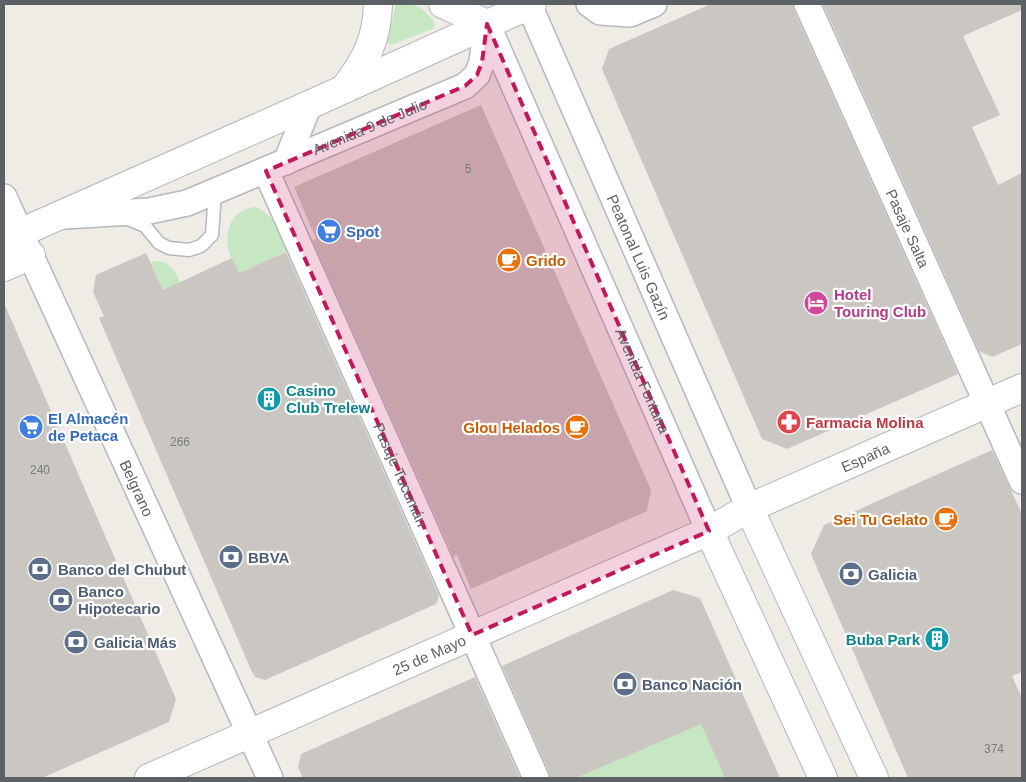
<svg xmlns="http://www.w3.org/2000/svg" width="1026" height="782" font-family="Arial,sans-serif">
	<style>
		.green { fill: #c6e7c1 }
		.building { fill: #cac6c1 }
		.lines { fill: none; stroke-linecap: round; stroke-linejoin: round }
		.lane-casing { stroke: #b5b8bc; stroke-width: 15 }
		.street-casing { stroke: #b5b8bc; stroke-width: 28 }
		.secondary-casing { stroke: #b3b8bc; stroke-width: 30 }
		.lane { stroke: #fff; stroke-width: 12 }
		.street { stroke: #fff; stroke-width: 25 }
		.secondary { stroke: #fff; stroke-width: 28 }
		.marked { fill: #c2185b; fill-opacity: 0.2; stroke: #c2185b; stroke-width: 4; stroke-dasharray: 10 6; stroke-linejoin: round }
		.labels { text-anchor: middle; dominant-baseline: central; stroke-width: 4.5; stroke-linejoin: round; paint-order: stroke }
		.number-label { font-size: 12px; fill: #787a7c }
		.street-label { font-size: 15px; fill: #5c6165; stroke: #fff }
		.shop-label { font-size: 15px; font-weight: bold; fill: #366cbe; stroke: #fff; text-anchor: start }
		.food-label { font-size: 15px; font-weight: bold; fill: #c56008; stroke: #fff; text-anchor: end }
		.hotel-label { font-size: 15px; font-weight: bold; fill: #b23c85; stroke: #fff; text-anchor: start }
		.culture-label { font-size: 15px; font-weight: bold; fill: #0d838f; stroke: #fff; text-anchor: start }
		.health-label { font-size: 15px; font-weight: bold; fill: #be3a42; stroke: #fff; text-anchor: start }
		.service-label { font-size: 15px; font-weight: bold; fill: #4e5e75; stroke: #fff; text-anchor: start }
	</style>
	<rect width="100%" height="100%" fill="#efebe5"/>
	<g class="green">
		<path d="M396,4c5,0 11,-1 16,0 9,4 22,13 23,22l-3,3 -41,16 -4,-2z"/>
		<path d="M255,207c21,8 24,25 32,44l-48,22c-4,-8 -10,-17 -11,-25 -3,-21 5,-38 27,-41z"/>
		<path d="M155,261c20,-2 25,23 33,39l-17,7 -20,-44z"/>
		<polygon points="701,723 725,778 576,778"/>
	</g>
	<g class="building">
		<polygon points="711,4 793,4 794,10 958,374 787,449 762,439 602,69 609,49"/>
		<polygon points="823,4 1022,4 1022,10 963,36 1000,115 972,127 998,185 1022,173 1022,344 992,357 979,351"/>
		<polygon points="481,105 651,490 647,511 471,589 456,553 454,558 312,240 316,239 294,187"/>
		<polygon points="286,252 439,596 436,604 265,680 255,677 252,672 99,318 104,316 93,292 96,275 146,253 163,290 232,258 239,273"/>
		<polygon points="4,303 176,699 169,722 42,778 4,778"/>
		<polygon points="992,450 1022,514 1022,672 1012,676 1022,698 1022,778 908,778 811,554 824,525"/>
		<polygon points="673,590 700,598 780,778 725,778 701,724 576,778 550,778 549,772 502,666"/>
		<polygon points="475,677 520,778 303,778 298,767 301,754"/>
	</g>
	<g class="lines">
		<defs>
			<polyline id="lane" points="126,218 145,226 159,243 169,248 189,250 201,246 212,235 215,192"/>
			<g id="street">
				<polyline points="589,4 600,12 630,14 654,4"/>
				<path id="s1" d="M807,4l215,477"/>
				<path id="s2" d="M529,5l220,503"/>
				<path id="s3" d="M487,24l222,507"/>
				<polyline points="286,162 309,105"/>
				<path id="s4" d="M266,171l270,607"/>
				<path id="s5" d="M4,197l266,581"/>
				<path id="s6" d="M64,216l85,-5 38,-8 278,-117 12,-11 5,-13 5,-38"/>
			</g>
			<g id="secondary">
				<polyline points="443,4 487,24"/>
				<path d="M345,88c21,-28 32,-48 33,-84"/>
				<polyline points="4,240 309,105 532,4"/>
				<polyline points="4,267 31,255"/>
				<polyline points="749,508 874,778"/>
				<polyline points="709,531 823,778"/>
				<path id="s7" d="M149,778l560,-247 40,-23 273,-120"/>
			</g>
		</defs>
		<use href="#lane" class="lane-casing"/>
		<use href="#street" class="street-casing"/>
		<use href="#secondary" class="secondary-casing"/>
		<use href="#lane" class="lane"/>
		<use href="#street" class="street"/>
		<use href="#secondary" class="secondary"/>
	</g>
	<path class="marked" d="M487,24l222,507 -237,104 -206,-464 199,-85 12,-11 5,-13z"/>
	<defs>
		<symbol id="supermarket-disc" viewBox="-11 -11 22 22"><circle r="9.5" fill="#3f7fe0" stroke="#fff"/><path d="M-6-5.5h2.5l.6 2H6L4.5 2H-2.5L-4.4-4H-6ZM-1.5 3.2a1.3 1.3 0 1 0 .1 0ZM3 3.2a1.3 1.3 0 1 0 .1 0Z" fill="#fff"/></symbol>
		<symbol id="cafe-disc" viewBox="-11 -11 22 22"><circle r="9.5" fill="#e8710a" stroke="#fff"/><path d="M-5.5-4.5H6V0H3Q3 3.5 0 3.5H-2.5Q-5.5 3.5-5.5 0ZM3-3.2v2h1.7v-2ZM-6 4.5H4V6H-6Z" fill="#fff"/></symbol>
		<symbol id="hotel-disc" viewBox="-11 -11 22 22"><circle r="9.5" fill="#d1479c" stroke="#fff"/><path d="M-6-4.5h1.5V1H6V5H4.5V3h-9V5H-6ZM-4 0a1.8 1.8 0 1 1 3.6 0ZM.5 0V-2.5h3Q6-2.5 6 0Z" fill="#fff"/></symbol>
		<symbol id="building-disc" viewBox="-11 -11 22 22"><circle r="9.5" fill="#0f9aa8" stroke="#fff"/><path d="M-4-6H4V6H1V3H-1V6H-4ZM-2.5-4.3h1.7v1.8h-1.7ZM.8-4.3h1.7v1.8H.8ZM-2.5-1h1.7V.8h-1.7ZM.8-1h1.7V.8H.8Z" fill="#fff"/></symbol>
		<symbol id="pharmacy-disc" viewBox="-11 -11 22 22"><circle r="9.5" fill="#e0444e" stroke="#fff"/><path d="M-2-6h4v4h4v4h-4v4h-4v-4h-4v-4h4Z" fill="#fff"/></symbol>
		<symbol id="bank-disc" viewBox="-11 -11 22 22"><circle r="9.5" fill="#5c6f8a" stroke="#fff"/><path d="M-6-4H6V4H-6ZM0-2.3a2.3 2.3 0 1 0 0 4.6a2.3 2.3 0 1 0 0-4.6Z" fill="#fff"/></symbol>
	</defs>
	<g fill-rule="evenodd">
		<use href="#supermarket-disc" x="315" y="217" width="28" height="28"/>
		<use href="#cafe-disc" x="495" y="246" width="28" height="28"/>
		<use href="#hotel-disc" x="802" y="289" width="28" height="28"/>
		<use href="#building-disc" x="255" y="385" width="28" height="28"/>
		<use href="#pharmacy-disc" x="775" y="408" width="28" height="28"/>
		<use href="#supermarket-disc" x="17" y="413" width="28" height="28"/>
		<use href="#cafe-disc" x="563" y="413" width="28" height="28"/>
		<use href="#cafe-disc" x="932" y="505" width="28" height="28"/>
		<use href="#bank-disc" x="217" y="543" width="28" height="28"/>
		<use href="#bank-disc" x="26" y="555" width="28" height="28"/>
		<use href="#bank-disc" x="837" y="560" width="28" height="28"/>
		<use href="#bank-disc" x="47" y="586" width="28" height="28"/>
		<use href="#building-disc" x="923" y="625" width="28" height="28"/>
		<use href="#bank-disc" x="62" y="628" width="28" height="28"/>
		<use href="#bank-disc" x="611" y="670" width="28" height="28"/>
	</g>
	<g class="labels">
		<g class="number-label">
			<text x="468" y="169">5</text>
			<text x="180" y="442">266</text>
			<text x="40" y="470">240</text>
			<text x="994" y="749">374</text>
		</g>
		<g class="street-label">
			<text stroke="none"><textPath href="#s6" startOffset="322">Avenida 9 de Julio</textPath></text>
			<text stroke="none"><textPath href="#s1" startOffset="246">Pasaje Salta</textPath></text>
			<text stroke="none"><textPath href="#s2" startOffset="275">Peatonal Luis Gazín</textPath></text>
			<text stroke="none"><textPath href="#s3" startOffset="389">Avenida Fontana</textPath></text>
			<text stroke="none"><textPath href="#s7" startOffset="785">España</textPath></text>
			<text stroke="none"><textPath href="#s4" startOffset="332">Pasaje Tucumán</textPath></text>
			<text stroke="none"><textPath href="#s5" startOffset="320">Belgrano</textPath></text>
			<text stroke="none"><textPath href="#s7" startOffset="306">25 de Mayo</textPath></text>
		</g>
		<g class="shop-label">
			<text x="346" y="231">Spot</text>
			<text x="48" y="418">El Almacén<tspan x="48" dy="17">de Petaca</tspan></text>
		</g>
		<g class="food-label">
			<text x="526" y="260" text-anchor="start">Grido</text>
			<text x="560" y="427">Glou Helados</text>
			<text x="928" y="519">Sei Tu Gelato</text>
		</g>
		<g class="hotel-label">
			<text x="834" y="294">Hotel<tspan x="834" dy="17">Touring Club</tspan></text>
		</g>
		<g class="culture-label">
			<text x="286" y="390">Casino<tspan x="286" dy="17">Club Trelew</tspan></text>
			<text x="920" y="639" text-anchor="end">Buba Park</text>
		</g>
		<g class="health-label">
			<text x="806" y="422">Farmacia Molina</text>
		</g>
		<g class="service-label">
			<text x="248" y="557">BBVA</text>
			<text x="58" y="569">Banco del Chubut</text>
			<text x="868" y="574">Galicia</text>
			<text x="78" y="591">Banco<tspan x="78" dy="17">Hipotecario</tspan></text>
			<text x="94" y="642">Galicia Más</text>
			<text x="642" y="684">Banco Nación</text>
		</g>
	</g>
	<rect width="1026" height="782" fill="none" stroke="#5c6165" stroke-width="10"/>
</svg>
